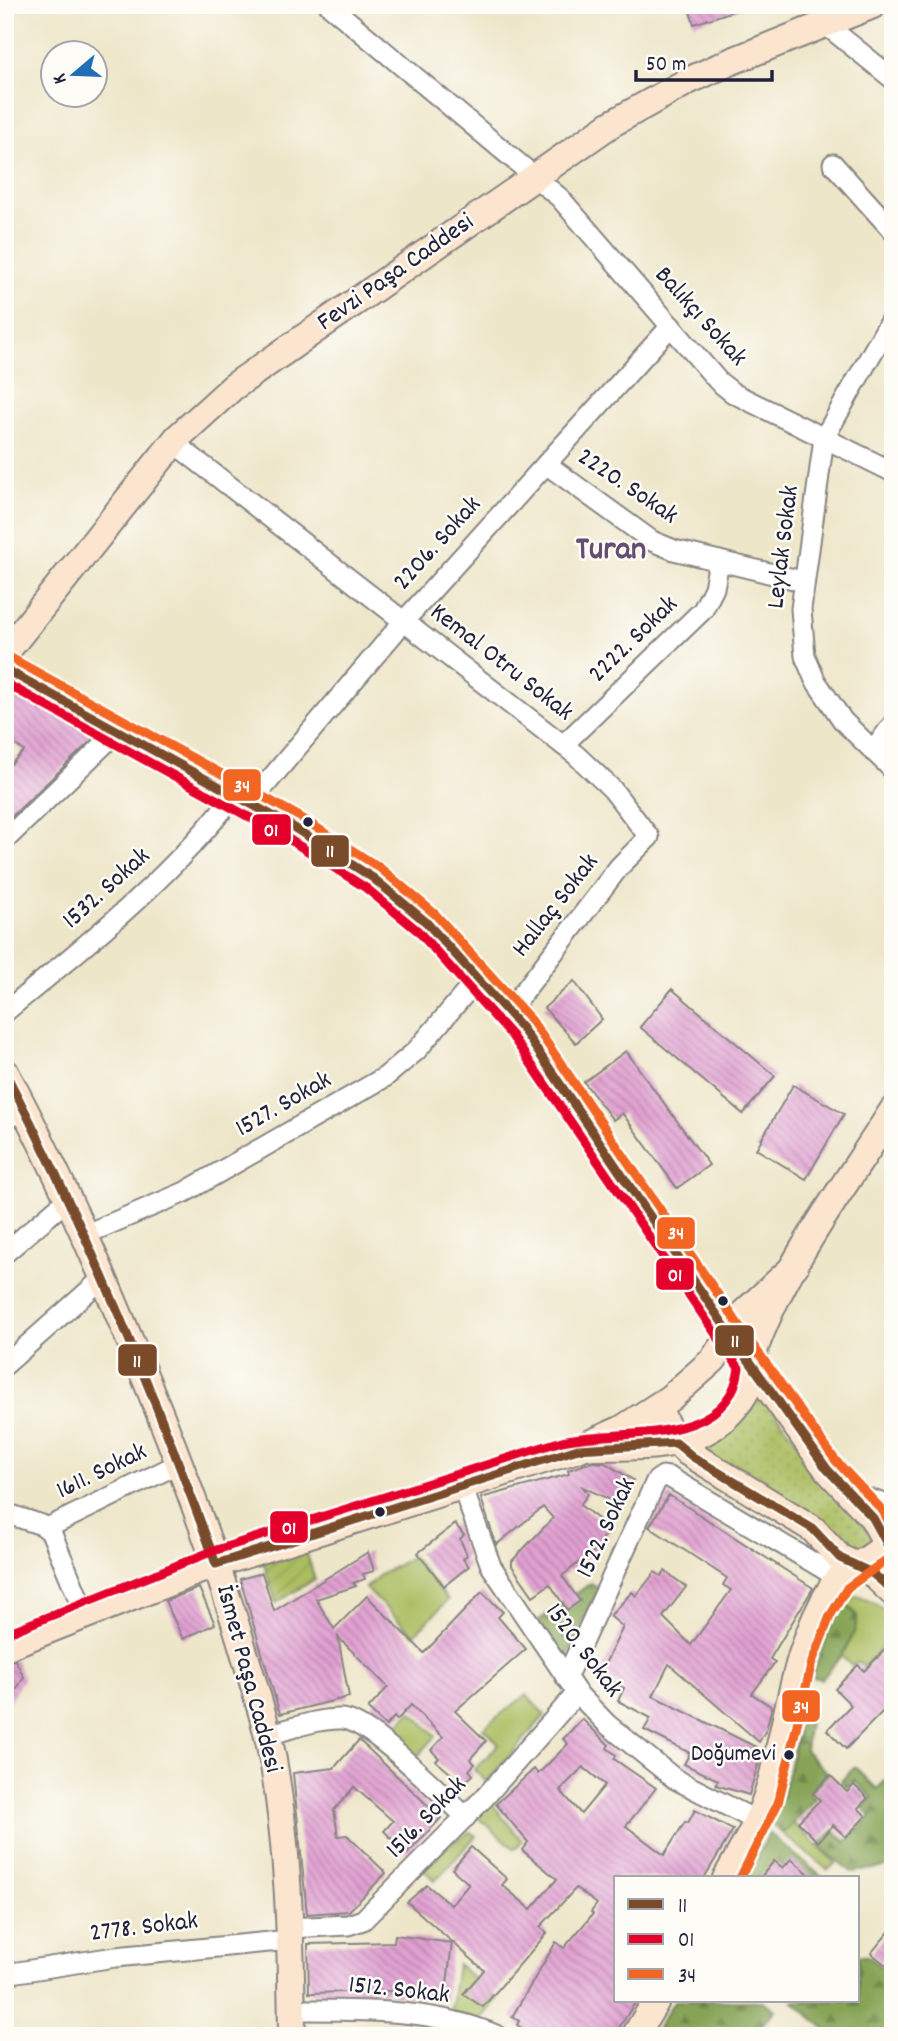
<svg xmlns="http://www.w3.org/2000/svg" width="898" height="2041" font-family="Dekko,sans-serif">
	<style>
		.grass { fill: #aabd61; stroke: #66704e; stroke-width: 2 }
		.forest { fill: url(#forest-firs); stroke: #546349; stroke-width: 2 }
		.park { fill: url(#park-dots); stroke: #66704e; stroke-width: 2 }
		.garden { fill: url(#garden-furrows); stroke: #66704e; stroke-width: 2 }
		.building { fill: url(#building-back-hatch); fill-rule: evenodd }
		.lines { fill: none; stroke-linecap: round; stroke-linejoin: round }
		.street-casing { stroke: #888482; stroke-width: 23 }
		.secondary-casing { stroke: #888482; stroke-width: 30 }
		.street { stroke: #fff; stroke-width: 19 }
		.secondary { stroke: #fbe5cf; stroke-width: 26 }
		.bus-1-casing { stroke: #fdfcf7; stroke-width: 14 }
		.bus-2-casing { stroke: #fdfcf7; stroke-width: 14 }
		.bus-3-casing { stroke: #fdfcf7; stroke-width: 14 }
		.bus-1 { stroke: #7a4b2a; stroke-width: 9 }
		.bus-2 { stroke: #e4002b; stroke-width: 9 }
		.bus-3 { stroke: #f26522; stroke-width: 9 }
		.bus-dot { fill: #22223b; stroke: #fdfcf7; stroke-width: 2.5 }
		.labels { text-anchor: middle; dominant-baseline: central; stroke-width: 5; stroke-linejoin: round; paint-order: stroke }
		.bus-label { font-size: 24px; fill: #22223b; stroke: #fdfcf7; text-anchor: end }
		.street-label { font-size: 26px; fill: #22223b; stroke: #fdfcf7 }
		.district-label { font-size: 33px; font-weight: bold; fill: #654e70; stroke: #fdfcf7 }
		.line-badge { stroke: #fdfcf7; stroke-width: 2.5 }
		.badge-label { font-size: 19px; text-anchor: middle; font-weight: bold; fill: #fff }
	</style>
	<defs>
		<pattern id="forest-firs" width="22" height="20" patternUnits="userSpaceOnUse" patternTransform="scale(1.75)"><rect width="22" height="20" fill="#87a457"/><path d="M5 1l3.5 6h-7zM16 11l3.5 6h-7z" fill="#6e8549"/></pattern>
		<pattern id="park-dots" width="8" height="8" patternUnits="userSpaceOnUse" patternTransform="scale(1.75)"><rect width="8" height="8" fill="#aabd61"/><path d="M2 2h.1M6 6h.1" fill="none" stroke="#92a255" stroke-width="1.8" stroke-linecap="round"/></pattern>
		<pattern id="garden-furrows" width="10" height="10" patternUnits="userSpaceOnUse" patternTransform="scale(1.75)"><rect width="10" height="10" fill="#aabd61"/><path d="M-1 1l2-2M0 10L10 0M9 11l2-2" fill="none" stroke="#92a255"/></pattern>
		<pattern id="building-back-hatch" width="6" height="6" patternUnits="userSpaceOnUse" patternTransform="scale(1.75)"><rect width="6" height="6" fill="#e1a0d1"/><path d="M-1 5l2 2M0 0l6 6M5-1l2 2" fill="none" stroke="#b682ab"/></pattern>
	</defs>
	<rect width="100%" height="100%" fill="#fdfcf7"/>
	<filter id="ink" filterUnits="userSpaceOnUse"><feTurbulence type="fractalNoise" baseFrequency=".0143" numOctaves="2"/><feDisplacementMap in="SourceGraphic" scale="14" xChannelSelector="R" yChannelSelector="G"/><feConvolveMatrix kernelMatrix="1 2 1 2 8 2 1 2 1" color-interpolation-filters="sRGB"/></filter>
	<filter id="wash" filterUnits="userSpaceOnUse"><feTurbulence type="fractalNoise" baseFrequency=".00686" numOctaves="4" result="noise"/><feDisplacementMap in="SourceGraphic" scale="28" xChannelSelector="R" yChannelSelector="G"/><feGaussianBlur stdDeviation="1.57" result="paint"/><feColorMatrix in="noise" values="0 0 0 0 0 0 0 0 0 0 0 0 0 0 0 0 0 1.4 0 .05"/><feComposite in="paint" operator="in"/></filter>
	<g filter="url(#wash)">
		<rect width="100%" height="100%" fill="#eee6c9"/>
		<g class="grass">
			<polygon points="412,1557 448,1600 414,1635 365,1588 380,1575"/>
			<path d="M857,1596c22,8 36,15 36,40l-29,31 -6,-6 -6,5 -11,-10 16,-36v-5l-11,-11z"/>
			<polygon points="526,1695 545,1715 487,1782 474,1770 499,1744 483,1728"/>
			<polygon points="411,1711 436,1736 414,1760 388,1736"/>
			<polygon points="490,1801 522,1841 515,1849 476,1816"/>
			<polygon points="793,1823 836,1863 828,1870 783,1834"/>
			<polygon points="470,1832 476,1836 435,1881 424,1870 446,1847"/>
			<polygon points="457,1964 498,1999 481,2019 450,2013"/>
		</g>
		<g class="forest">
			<polygon points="591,1583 599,1588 565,1662 536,1622"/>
			<path d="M846,1604l11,11c0,25 -20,46 -35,64l-11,-2 23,-58z"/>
			<polygon points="807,1691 813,1692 805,1750 828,1774 809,1793 816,1799 783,1834 772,1825 786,1782"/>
			<polygon points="855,1767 877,1789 893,1773 893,1866 852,1872 818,1846 834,1830 846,1842 871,1816 863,1808 872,1798 854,1780 847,1787 841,1781"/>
			<polygon points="769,1833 822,1877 746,1878"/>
			<polygon points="858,1956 868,1956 893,1977 893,2036 833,2036 793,2001 858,2001"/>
			<polygon points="674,2001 763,2001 775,2010 752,2036 653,2036"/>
		</g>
		<polygon class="park" points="760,1393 871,1536 870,1542 853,1554 697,1450"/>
		<polygon class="garden" points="305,1548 315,1579 276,1603 263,1561"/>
		<g id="blocks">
			<g class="building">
				<polygon points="688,5 742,5 742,8 694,24"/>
				<polygon points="5,687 92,734 93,739 10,818 5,813 5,770 24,751 5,738"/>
				<polygon points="574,981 602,1019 576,1043 544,1008"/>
				<polygon points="672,989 775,1076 743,1114 640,1027"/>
				<polygon points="626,1051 709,1165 677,1188 622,1113 613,1120 584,1082"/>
				<polygon points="793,1085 844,1114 806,1179 756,1149"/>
				<polygon points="592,1462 605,1463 633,1480 621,1505 583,1487 588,1494 580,1505 610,1528 606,1531 609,1534 602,1538 605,1542 562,1576 580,1601 567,1610 550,1584 533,1596 512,1566 512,1561 553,1518 543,1507 496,1545 481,1498 569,1474 568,1470"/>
				<polygon points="669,1495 813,1588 770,1659 775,1662 752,1694 772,1707 766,1730 759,1742 669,1664 653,1696 756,1747 750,1758 759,1761 749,1795 716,1785 718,1780 684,1764 690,1753 644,1730 651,1718 618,1701 624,1688 599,1676 623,1627 610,1616 632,1592 636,1596 655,1572 661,1576 665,1571 686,1587 663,1617 691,1645 731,1590 723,1585 727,1578 649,1527"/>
				<polygon points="455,1524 464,1535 460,1539 467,1555 463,1559 469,1566 444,1586 418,1553"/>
				<polygon points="368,1552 374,1571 363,1574 365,1579 353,1583 356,1586 316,1599 334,1629 367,1596 424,1653 482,1592 503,1612 498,1617 526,1649 455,1711 486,1741 470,1759 475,1764 469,1770 473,1775 463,1784 436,1761 439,1758 431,1750 443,1737 411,1705 397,1720 394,1717 386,1726 368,1709 388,1687 338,1637 349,1697 280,1714 240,1579 262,1573 274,1611"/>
				<polygon points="199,1588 215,1624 183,1639 165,1601"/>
				<polygon points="893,1641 893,1717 885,1709 846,1749 827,1730 851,1705 835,1689 858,1665 864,1671"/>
				<polygon points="15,1660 24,1677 5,1709 5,1662"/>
				<path d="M582,1719l27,26 -2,3 9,7 -2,4 42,29 -30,38 38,29 21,-33 3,1 7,-13 38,20 -29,48h-88v123h20l-22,35h-79l-18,-11 2,-4 -7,-4 44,-75 8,6 29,-34 -2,-2 6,-8 -21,-16 -36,39 7,6 -64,74 -20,-13 21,-24 -77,-68 20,-17 24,20 18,-21 -17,-15 19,-22 36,32 -5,6 29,24 26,-30 -35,-29 6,-8 -32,-38 38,-35 4,5 30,-30 -5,-5zM583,1767l22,18 -24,29 -21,-24z"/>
				<polygon points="359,1740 441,1818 407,1854 384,1831 393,1821 354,1787 334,1810 338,1836 347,1835 386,1873 349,1911 307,1914 293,1773 334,1768"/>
				<polygon points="830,1775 847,1792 854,1785 868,1798 858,1808 866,1816 846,1837 833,1825 818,1842 798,1822 820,1800 813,1793"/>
				<polygon points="791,1859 814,1878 760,1878 774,1861 783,1868"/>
				<polygon points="893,1927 893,1971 871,1953"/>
				<polygon points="395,1935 452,1943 445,2000 391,1994 391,1991 309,1993 308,1944 394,1942"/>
			</g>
		</g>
	</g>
	<g filter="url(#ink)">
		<use href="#blocks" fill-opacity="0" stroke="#888482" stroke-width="2"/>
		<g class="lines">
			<defs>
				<g id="street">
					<polyline points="329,5 560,198 718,381 733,393 893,472"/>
					<polyline points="825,24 893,79"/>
					<polyline points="833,164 893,231"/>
					<polyline points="893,316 824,438 801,609 805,656 815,680 843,721 893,770"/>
					<polyline points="174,443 576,755 612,789 649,837 619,867 509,1011"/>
					<polyline points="546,464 652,541 674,550 802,581"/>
					<polyline points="563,745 703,610 714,588 719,561"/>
					<polyline points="873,751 893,724"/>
					<polyline points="250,803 404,621 671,326"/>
					<polyline points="5,840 119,730"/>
					<path d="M5,1012c81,-67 165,-133 230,-218"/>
					<polyline points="5,1120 25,1109"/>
					<polyline points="84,1235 185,1192 385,1077 416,1051 479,977"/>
					<polyline points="5,1253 68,1199"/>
					<polyline points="5,1365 103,1278"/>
					<polyline points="462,1486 491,1566 577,1693 608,1725 675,1779 757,1821"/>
					<polyline points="854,1494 893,1507"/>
					<polyline points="5,1513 42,1525 51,1532 85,1614"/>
					<polyline points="47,1528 180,1463"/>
					<polyline points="566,1678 656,1481 663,1476 669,1477 839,1578"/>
					<path d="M267,1735c24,-6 51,-17 75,-16 27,1 101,77 124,98"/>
					<polyline points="289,1928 348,1925 363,1920 485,1797 577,1693"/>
					<polyline points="5,1974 115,1957 290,1940"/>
					<path d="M292,2010c67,0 144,-2 206,26"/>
				</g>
				<g id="secondary">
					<polyline points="5,653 178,437 233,387 611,124 690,80 732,61 873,5"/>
					<polyline points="5,669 293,827 373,878 426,922 522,1028 730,1334 827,1469 873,1518 893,1555"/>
					<path d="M5,1072c59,110 108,226 155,342 32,81 62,162 86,245 11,37 23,74 29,113 14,87 16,176 17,264"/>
					<polyline points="658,1407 671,1436 687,1452 813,1529 840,1558 872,1573 893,1593"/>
					<path d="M594,1447c41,-1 83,3 119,-20 15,-10 31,-28 37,-45 4,-12 2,-25 6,-37 31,-84 90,-160 137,-235"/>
					<polyline points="5,1647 216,1564 578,1449 622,1429 670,1398 713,1360 745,1312 795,1266"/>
					<path d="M726,1878c17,-29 35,-59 44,-92 19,-68 24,-138 62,-199 14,-21 38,-24 54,-43"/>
					<polyline points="635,2036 656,2001"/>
				</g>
			</defs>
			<use href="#street" class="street-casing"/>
			<use href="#secondary" class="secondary-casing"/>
			<use href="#street" class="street"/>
			<use href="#secondary" class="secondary"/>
			<defs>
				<g id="bus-1">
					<polyline points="5,669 293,827 373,878 426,922 522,1028 730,1334 827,1469 873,1518 893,1555"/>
					<path d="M5,1072c83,159 150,324 211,492l362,-115 98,-6 17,14 120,72 27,29 32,15 13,11"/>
				</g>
				<path id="bus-2" d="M5,683l282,155 79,50 52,43 94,105 227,332c-10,81 -122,60 -177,73l-349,110 -208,83"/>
				<g id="bus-3">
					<polyline points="11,658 300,817 380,868 435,914 532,1021 740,1327 836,1461 883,1511 893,1530"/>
					<polyline points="740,1878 778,1803 812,1662 830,1616 847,1588 893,1555"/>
				</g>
			</defs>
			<use href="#bus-1" class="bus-1-casing"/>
			<use href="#bus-2" class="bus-2-casing"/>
			<use href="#bus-3" class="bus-3-casing"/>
			<use href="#bus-1" class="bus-1"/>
			<use href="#bus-2" class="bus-2"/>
			<use href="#bus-3" class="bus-3"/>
		</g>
	</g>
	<g class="bus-dot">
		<circle cx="308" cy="822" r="6"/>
		<circle cx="723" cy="1301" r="6"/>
		<circle cx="380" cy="1512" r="6"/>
		<circle cx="789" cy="1755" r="6"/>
	</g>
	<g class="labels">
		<g class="bus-label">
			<text x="776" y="1755">Doğumevi</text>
		</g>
		<g class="street-label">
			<text transform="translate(396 273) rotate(-35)">Fevzi Paşa Caddesi</text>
			<text transform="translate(700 317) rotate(48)">Balıkçı Sokak</text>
			<text transform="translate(627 487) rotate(34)">2220. Sokak</text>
			<text transform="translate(438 544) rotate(-48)">2206. Sokak</text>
			<text transform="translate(784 547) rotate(-83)">Leylak Sokak</text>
			<text transform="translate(634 640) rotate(-44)">2222. Sokak</text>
			<text transform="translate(501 663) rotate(38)">Kemal Otru Sokak</text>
			<text transform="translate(107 889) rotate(-42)">1532. Sokak</text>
			<text transform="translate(556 906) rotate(-52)">Hallaç Sokak</text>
			<text transform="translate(284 1105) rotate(-30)">1527. Sokak</text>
			<text transform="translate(102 1472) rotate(-26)">1611. Sokak</text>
			<text transform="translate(607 1528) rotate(-65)">1522. Sokak</text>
			<text transform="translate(583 1651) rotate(53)">1520. Sokak</text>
			<text transform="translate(248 1679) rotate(75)">İsmet Paşa Caddesi</text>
			<text transform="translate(427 1818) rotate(-46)">1516. Sokak</text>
			<text transform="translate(144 1928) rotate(-7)">2778. Sokak</text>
			<text transform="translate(399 1991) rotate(6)">1512. Sokak</text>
		</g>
		<g class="district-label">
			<text x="611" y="551">Turan</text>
		</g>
	</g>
	<g class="line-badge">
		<rect x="222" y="768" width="40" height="34" rx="7" fill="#f26522"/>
		<rect x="251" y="813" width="41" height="33" rx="7" fill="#e4002b"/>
		<rect x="310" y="834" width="40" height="34" rx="7" fill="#7a4b2a"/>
		<rect x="656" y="1216" width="40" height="34" rx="7" fill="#f26522"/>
		<rect x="655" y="1257" width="40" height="34" rx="7" fill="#e4002b"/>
		<rect x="714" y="1324" width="41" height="33" rx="7" fill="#7a4b2a"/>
		<rect x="117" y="1343" width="41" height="34" rx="7" fill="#7a4b2a"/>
		<rect x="269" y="1510" width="40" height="34" rx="7" fill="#e4002b"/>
		<rect x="781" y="1689" width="40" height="34" rx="7" fill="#f26522"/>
	</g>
	<g class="badge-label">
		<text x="242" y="792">34</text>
		<text x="271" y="836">01</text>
		<text x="330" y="857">11</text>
		<text x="676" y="1239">34</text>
		<text x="675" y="1281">01</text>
		<text x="735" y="1347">11</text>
		<text x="137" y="1367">11</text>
		<text x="289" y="1534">01</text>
		<text x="801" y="1713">34</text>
	</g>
	<rect width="898" height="2041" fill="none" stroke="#fdfcf7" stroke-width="28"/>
	<rect x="614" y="1876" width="245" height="126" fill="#fdfcf7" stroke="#a5a5ac" stroke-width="2"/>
	<rect x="628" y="1899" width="35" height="10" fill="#7a4b2a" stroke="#a5a5ac" stroke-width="2"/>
	<text x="678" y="1912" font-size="21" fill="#22223b">11</text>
	<rect x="628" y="1934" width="35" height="10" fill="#e4002b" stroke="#a5a5ac" stroke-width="2"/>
	<text x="678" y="1946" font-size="21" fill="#22223b">01</text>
	<rect x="628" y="1969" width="35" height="10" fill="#f26522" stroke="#a5a5ac" stroke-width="2"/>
	<text x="678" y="1982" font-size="21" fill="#22223b">34</text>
	<g transform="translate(74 74) rotate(251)"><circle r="33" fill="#fdfcf7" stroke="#a5a5ac" stroke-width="2"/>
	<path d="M0-5L12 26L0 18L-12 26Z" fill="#1f6fb2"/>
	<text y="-10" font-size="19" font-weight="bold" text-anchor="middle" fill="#22223b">K</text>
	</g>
	<path d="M636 70v10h136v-10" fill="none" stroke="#22223b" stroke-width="3.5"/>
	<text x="646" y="70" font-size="21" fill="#22223b" stroke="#fdfcf7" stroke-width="5" paint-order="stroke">50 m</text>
</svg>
